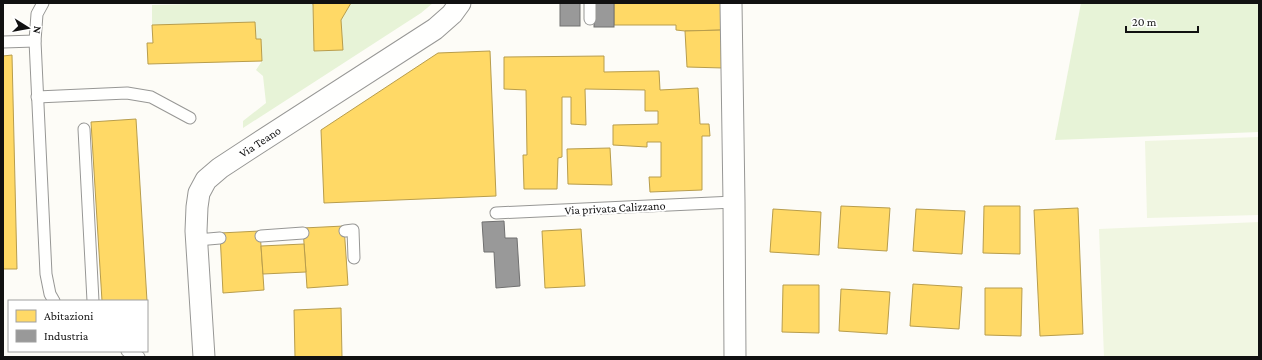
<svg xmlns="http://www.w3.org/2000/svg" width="1262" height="360" font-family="'Crimson Pro',serif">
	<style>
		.green { fill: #e7f3d7 }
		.pitch { fill: #f0f6e1 }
		.homes { fill: #ffd966; stroke: #b89d4c }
		.industry { fill: #999; stroke: #707070 }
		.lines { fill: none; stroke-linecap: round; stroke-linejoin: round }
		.lane-casing { stroke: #979795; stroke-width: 13 }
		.street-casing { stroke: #979795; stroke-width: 23 }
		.lane { stroke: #fffffe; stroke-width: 11 }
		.street { stroke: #fffffe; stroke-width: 21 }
		.labels { text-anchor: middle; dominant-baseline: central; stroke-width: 4; stroke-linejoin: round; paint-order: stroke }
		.street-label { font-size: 12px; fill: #111; stroke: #fff }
	</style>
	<rect width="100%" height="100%" fill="#fdfcf7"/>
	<g class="green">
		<polygon points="232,3 311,3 313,4 314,51 342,50 341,20 351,3 433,3 421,13 243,128 243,121 266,103 263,76 256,70 262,61 261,40 152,25 152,5"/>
		<polygon points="1081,3 1259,3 1259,132 1055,140"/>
	</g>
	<g class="pitch">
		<polygon points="1259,137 1259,215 1147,218 1145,141"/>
		<polygon points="1259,222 1259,357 1104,357 1099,229"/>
	</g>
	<g class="homes">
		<polygon points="311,3 351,3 341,20 343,50 314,51 313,4"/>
		<polygon points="614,3 723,3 723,30 685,31 676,30 676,25 614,25"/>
		<polygon points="255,22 256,39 261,39 262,61 148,64 147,43 153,43 152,25"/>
		<polygon points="723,30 723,68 687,67 685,31"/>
		<polygon points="490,51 496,196 324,203 321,130 438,53"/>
		<polygon points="12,55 17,269 3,269 3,56"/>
		<polygon points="604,56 604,72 659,71 660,90 698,88 700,124 709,124 710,136 702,136 702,190 650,192 649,177 661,177 661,142 647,142 647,147 613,145 613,125 658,124 658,111 645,111 645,90 585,89 586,125 571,124 571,97 562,97 562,157 558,158 557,189 524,189 523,155 527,155 526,90 504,89 504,57"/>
		<polygon points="136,119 147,301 102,301 91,122"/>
		<polygon points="610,148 612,185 568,184 567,149"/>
		<polygon points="841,206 890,208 887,251 838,248"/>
		<polygon points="984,206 1020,206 1020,254 983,253"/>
		<polygon points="1078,208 1083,334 1040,336 1034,210"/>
		<polygon points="773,209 821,212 819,255 770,252"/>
		<polygon points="916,209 965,211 962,254 913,251"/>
		<polygon points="344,226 348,285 307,288 303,228"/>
		<polygon points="581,229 585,286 545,288 542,231"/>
		<polygon points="260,231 264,290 223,293 220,233"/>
		<polygon points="304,244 306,272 263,274 261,246"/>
		<polygon points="913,284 962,287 959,329 910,326"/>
		<polygon points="783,285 819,285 819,333 782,332"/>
		<polygon points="985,288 1022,288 1021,336 985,335"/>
		<polygon points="841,289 890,292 887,334 839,331"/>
		<polygon points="341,308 342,357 295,357 294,310"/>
	</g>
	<g class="industry">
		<rect x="560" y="3" width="20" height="23"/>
		<rect x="594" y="3" width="20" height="24"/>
		<polygon points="504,221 505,238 517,238 520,286 496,288 494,252 484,252 482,222"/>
	</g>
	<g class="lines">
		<defs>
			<g id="lane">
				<polyline points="43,3 37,14 35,41 46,274 50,294 54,301"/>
				<polyline points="590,3 590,19"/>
				<polyline points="3,42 35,41"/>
				<polyline points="37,97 127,93 151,97 190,118"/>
				<polyline points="84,129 93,301"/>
				<polyline points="496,213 734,202"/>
				<polyline points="345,231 353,230 354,258"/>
				<polyline points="261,236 303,233"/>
				<polyline points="197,240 220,238"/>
				<polyline points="127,351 139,357"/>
			</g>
			<g id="street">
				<polyline points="731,3 734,202 735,357"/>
				<polyline points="204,357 196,231 197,207 199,193 206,180 220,168 249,149 435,29 452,14 460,3"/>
			</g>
		</defs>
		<use href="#lane" class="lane-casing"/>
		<use href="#street" class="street-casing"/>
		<use href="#lane" class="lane"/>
		<use href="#street" class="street"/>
	</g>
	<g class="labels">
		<g class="street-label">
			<text transform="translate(260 142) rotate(-33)">Via Teano</text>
			<text transform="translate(615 208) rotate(-3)">Via privata Calizzano</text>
		</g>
	</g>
	<rect width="1262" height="360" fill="none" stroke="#111111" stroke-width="8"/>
	<rect x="8" y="300" width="140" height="52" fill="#ffffff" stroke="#a0a0a0"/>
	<rect x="16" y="310" width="20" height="12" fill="#ffd966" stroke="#a0a0a0"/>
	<text x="44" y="320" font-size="12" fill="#111111">Abitazioni</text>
	<rect x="16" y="330" width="20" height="12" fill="#999999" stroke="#a0a0a0"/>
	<text x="44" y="340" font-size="12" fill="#111111">Industria</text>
	<g transform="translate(28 28) rotate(101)" stroke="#ffffff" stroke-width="3" paint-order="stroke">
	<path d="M0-3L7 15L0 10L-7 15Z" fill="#111111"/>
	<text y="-6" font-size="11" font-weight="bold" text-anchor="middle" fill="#111111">N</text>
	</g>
	<path d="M1126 26v6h72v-6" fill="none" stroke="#111111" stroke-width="2"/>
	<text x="1132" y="26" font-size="12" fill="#111111" stroke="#ffffff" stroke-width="3" paint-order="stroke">20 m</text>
</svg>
